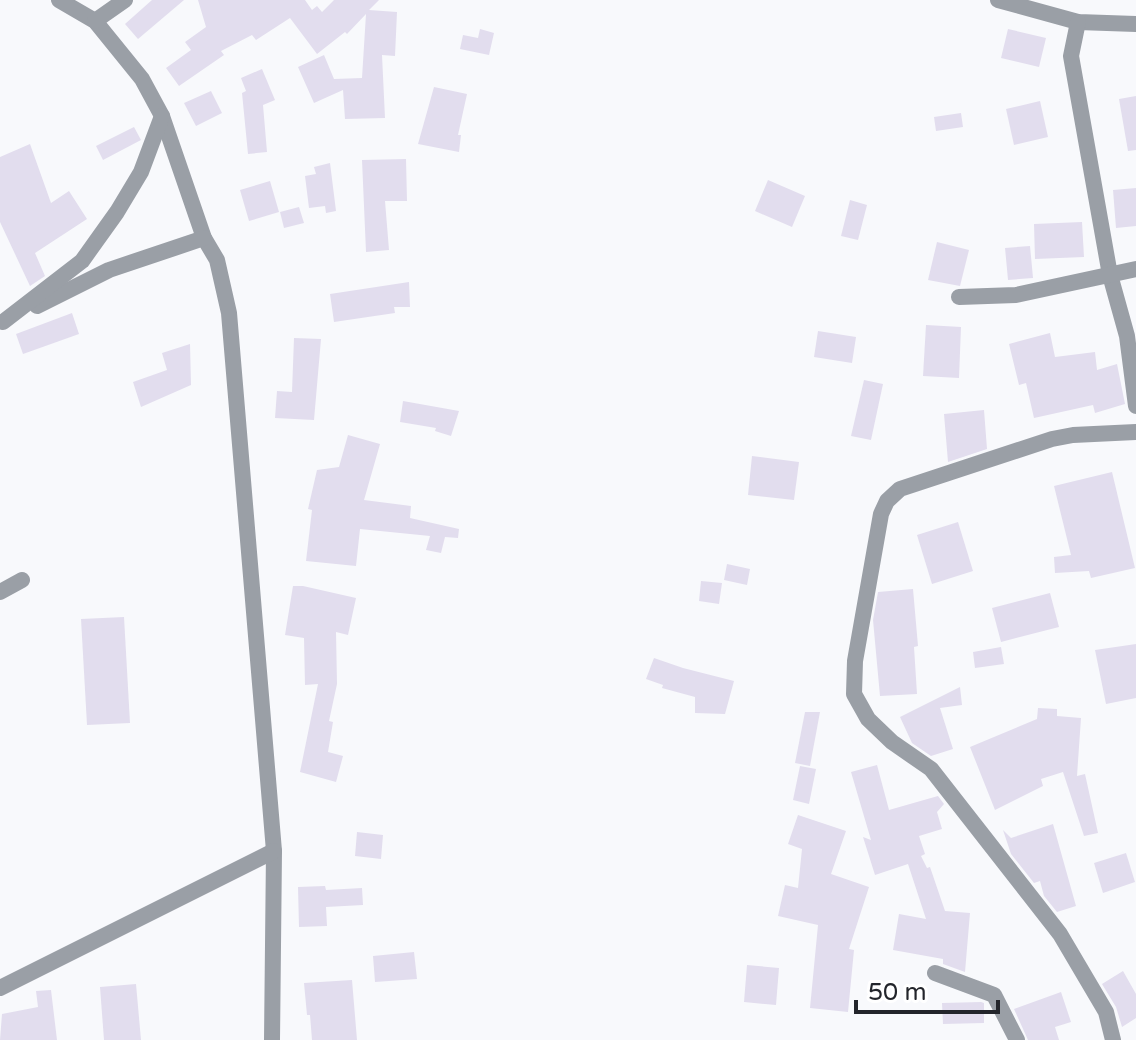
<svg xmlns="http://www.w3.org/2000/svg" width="1136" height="1040" font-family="'Varela Round',sans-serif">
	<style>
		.building { fill: #e2ddee }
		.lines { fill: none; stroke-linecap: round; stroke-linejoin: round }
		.street { stroke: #9a9fa6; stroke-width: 16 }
	</style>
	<rect width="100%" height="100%" fill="#f8f9fc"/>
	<g class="building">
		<polygon points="152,0 184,0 138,39 125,24"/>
		<polygon points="198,0 305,0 312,10 317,6 322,12 334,0 379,0 369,10 397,12 395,56 382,55 385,118 345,119 343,90 314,103 298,67 324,55 334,79 362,78 366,14 347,34 345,32 317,54 290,18 256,40 252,35 221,51 224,55 179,86 166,68 191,50 185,42 206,27"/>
		<polygon points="480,29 494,33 489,55 460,49 463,35 478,38"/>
		<polygon points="1008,29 1046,38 1039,67 1001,58"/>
		<polygon points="262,69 275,100 263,105 267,152 248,154 242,93 246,91 241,78"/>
		<polygon points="434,87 467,94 458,135 461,135 459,152 418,144"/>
		<polygon points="211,91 222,113 196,126 184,103"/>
		<polygon points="1136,96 1136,150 1128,151 1119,99"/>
		<polygon points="1040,101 1048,137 1014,145 1006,109"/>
		<polygon points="961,113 963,127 936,131 934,117"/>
		<polygon points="134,127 141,140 103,160 96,146"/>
		<polygon points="30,144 51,203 69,191 87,219 35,253 45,276 30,286 0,222 0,157"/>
		<polygon points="406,159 407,201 385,201 389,250 366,252 362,160"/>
		<polygon points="330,163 336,211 326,213 325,206 309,208 305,176 316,174 314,167"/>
		<polygon points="768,180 805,196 792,227 755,211"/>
		<polygon points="270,181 279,212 249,221 240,190"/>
		<polygon points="1136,188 1136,226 1116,228 1113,190"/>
		<polygon points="850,200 867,205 858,240 841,236"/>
		<polygon points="299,207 304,223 284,228 280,212"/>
		<polygon points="1082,222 1084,257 1035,259 1034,224"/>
		<polygon points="937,242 969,250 960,286 928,280"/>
		<polygon points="1030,246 1033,278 1008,280 1005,248"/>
		<polygon points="409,282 410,307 394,307 395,313 334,322 330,294"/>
		<polygon points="72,313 79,334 23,354 16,334"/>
		<polygon points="926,325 961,327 959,378 923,376"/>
		<polygon points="818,331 856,337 852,363 814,357"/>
		<polygon points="1050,333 1055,357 1095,352 1097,370 1117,364 1125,404 1095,413 1093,405 1034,418 1026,383 1019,385 1009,344"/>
		<polygon points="294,338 321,339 314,420 275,418 277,391 292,392"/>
		<polygon points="190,344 191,385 141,407 133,382 167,370 162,353"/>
		<polygon points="864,380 883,384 871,440 851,436"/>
		<polygon points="403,401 459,411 451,436 435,431 436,428 400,422"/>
		<polygon points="984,410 987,449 948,462 944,414"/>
		<polygon points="348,435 380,444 364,500 411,506 410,518 459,529 458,538 445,537 441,553 426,550 430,536 360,529 356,566 306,561 312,510 308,509 317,470 339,467"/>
		<polygon points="752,456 799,462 794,500 748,495"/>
		<polygon points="1112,472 1135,568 1091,578 1089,571 1055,573 1054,557 1071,555 1054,486"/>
		<polygon points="958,522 973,571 932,584 917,535"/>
		<polygon points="727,564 750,569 747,585 724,580"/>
		<polygon points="701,581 722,583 719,604 699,601"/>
		<polygon points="293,586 303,586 356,598 348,635 336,632 337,684 329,721 333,722 328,752 343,756 336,782 300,772 318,684 305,685 304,638 285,635"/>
		<polygon points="913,589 918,646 914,647 917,694 880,696 873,620 878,592"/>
		<polygon points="1050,593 1059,627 1001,642 992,608"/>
		<polygon points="124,617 130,723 87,725 81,619"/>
		<polygon points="1136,644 1136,698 1106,704 1095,650"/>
		<polygon points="1001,647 1004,664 975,668 973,652"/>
		<polygon points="654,658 683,668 734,681 725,714 695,713 695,697 662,688 663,685 646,679"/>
		<polygon points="960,687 962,705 940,708 953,749 931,756 912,743 900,717"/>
		<polygon points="1038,708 1057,709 1057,716 1081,718 1077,776 1085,774 1098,833 1084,836 1063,772 1041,779 1043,786 995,810 970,747 1037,719"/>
		<polygon points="805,712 820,712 810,766 795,763"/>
		<polygon points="877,765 889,810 938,796 944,804 937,812 942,829 919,836 925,854 921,856 927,868 930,867 945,911 970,913 965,972 943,964 943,959 893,950 899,914 926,919 908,864 875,875 863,837 871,840 851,772"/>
		<polygon points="800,766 816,769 809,804 793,800"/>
		<polygon points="798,815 846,831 831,874 869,887 849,949 854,950 848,1012 810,1008 818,925 778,916 785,885 798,888 802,849 788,844"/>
		<polygon points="1053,824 1076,906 1057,912 1044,896 1040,881 1034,883 1011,854 1003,830 1011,838"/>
		<polygon points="357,832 383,835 381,859 355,856"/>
		<polygon points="1126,853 1135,882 1103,893 1094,863"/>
		<polygon points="325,886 326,890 362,888 363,905 326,907 327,926 299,927 298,887"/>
		<polygon points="414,952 417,979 375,982 373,956"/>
		<polygon points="747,965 779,968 776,1005 744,1002"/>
		<polygon points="1123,971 1136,994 1136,1018 1122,1027 1116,1007 1102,984"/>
		<polygon points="352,980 357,1040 312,1040 310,1015 307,1015 304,983"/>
		<polygon points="136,984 141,1040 104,1040 100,987"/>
		<polygon points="51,990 57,1040 0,1040 2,1014 38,1007 36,991"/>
		<polygon points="1061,992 1071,1022 1055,1027 1059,1040 1028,1040 1014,1009"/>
		<polygon points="981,1002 984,1003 984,1023 943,1024 942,1003"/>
	</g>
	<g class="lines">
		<g class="street">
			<polyline points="59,0 95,21 142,79 162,116 204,238 217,260 229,313 274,851 272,1040"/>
			<polyline points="998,0 1078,22 1136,24"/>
			<polyline points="95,21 125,0"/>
			<polyline points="1078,22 1071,56 1110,275 1127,336 1136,406"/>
			<polyline points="959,297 1016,295 1136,269"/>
			<polyline points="37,306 109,270 204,238"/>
			<polyline points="3,322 82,261 117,212 141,172 162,116"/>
			<polyline points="0,592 22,580"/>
			<polyline points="935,973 994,995 1017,1040"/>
			<polyline points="0,988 274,851"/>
			<polyline points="1113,1040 1106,1012 1060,934 931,769 892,742 868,719 854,694 855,661 881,514 887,501 900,489 1052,439 1073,435 1136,432"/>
		</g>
	</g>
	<path d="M856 1000v12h142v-12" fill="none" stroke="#23252b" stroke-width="4"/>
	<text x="868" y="1000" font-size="24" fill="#23252b" stroke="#ffffff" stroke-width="6" paint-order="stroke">50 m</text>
</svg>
